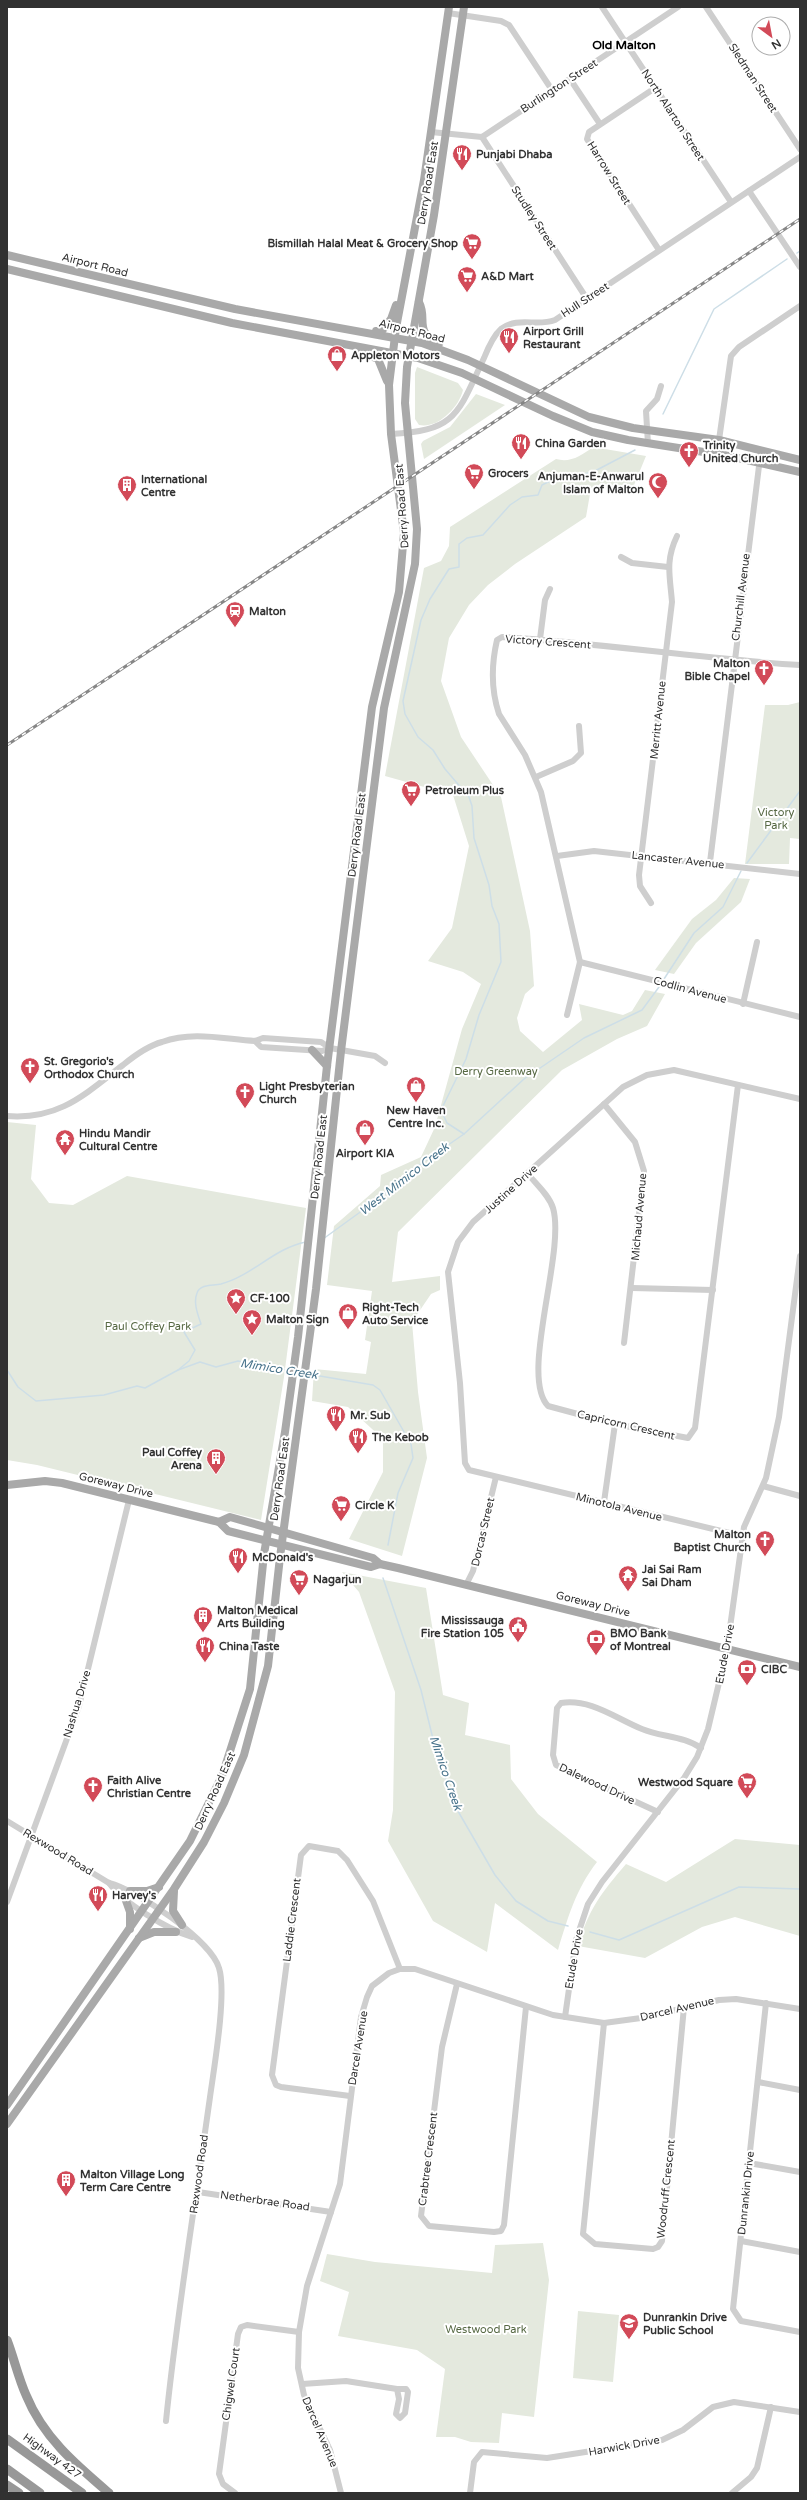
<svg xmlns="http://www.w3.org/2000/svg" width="807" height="2500" font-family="'Varela Round',sans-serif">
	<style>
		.green { fill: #e4e9de }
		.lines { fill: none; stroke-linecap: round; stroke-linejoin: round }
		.stream { stroke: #cddee7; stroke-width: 1.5 }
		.minor { stroke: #cecece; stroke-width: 6 }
		.major { stroke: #a9a9a9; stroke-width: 8 }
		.highway { stroke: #989898; stroke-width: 9 }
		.rail-casing { stroke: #868686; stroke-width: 3 }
		.rail { stroke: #fff; stroke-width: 1.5; stroke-dasharray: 4.5; stroke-linecap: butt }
		.labels { text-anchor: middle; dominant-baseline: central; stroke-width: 4; stroke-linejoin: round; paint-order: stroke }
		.street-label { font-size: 11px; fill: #313131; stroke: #fff }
		.poi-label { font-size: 11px; font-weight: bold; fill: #313131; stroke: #fff; text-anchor: start }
		.park-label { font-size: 11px; fill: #566843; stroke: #fff }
		.neighbourhood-label { font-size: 12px; font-weight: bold; fill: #000; stroke: #fff }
		.water-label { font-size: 12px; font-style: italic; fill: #48738b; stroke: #fff }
	</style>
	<rect width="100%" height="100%" fill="#fff"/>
	<g class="green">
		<path d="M417,367l41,16 5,7c-4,17 -25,39 -44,35l-4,-6v-46z"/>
		<polygon points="476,394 505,405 424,459 421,444 423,441 450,427"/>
		<path d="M593,447l53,9 -14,34 -41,-2 -5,29 -71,47 -27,21 -19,20 -20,33 -8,43 20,56 40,60 29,134 4,55 -9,8 -8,24 3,13 23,21 39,-32 -3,-16 44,11 9,-4 13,-21 20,4 -18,32 -30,13 -55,31 -164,162 -6,50 48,-6v14l-9,4 -19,28 6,70 9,66 -25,98 -53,-17 34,-67v-33l-35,-32 -36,-6 2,-32 52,5 5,-32 -6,-2 7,-49 -45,-6 7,-59 46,-40 1,-11 40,-18 14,-30 27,-98 19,-45 -18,-12 -35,-11 24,-33 17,-82 -16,-51 -68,-19 39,-208 17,-7 8,-15 1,-19 106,-68c14,4 25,-3 37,-12z"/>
		<polygon points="800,702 800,839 790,838 789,864 745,864 765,705 788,705"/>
		<polygon points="734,878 750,879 741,902 696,943 674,974 655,970 692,919 716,900"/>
		<polygon points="7,1122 36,1125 31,1179 49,1203 73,1205 127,1176 306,1208 284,1377 261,1520 37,1465 7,1460"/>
		<path d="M342,1572l84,16 17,107 26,8 -4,32 45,10 1,34 27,35 59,48c-21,27 -29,55 -39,88l-63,-47 -8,49 -54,-31 -45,-80 5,-31 2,-118 -36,-100z"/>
		<path d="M735,1839l65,6v91l-65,-19 -33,10 -57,31 -67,-12c10,-36 24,-54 48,-82l40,18z"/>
		<polygon points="543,2243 549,2280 534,2417 502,2413 499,2443 471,2442 455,2437 436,2437 445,2369 417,2350 338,2336 349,2292 320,2281 327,2254 375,2262 492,2273 495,2245"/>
		<polygon points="578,2311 619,2315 613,2382 573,2378"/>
	</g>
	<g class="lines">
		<g class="stream">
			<polyline points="797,253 800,251"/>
			<polyline points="663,414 714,309 787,259"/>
			<polyline points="747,863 800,791"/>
			<polyline points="664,979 694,933 723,907 741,871"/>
			<polyline points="464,1134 447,1123 441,1110 466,1059 479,1015 501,962 499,924 492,906 489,885 474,838 472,806 469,797 445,769 433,750 418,737 405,714 403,701 421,620 430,599 449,569 459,567 459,544 467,538 483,535 510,505 522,497 538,495 542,485 548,482 593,472 635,450"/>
			<polyline points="323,1239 381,1197 406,1174 464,1134 524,1079 584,1038 642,1010 659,987"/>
			<polyline points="7,1370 18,1387 36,1401 104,1395 137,1386 145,1388 178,1370 200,1362 216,1367 238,1361 291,1371"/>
			<path d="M178,1370l11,-9 6,-11 -11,-18 17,-8c-3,-9 -8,-21 -4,-31 3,-9 15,-7 24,-9 31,-8 53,-36 85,-42"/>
			<polyline points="308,1374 373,1385 380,1390 411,1444 413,1458 398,1493 388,1545"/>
			<polyline points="383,1578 421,1690 436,1751 455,1806 495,1875 516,1901 548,1921 568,1926"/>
			<polyline points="590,1932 619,1940 739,1887 800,1889"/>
		</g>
		<g class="minor">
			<polyline points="602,7 731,202"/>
			<polyline points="706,7 800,149"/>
			<polyline points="448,13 501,21 509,25 552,90"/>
			<polyline points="570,79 600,124"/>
			<polyline points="655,88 589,132 587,139 659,250"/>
			<polyline points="431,132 482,137 678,7"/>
			<polyline points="482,137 587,299"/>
			<polyline points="749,191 800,267"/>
			<path d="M391,434c66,-3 67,-21 93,-76 4,-10 9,-22 17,-29 17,-13 36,-2 54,-9l245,-163"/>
			<polyline points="648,444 646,411 657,399 661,386"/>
			<polyline points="717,454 731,356 739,347 800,306"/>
			<polyline points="621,557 632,563 668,567"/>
			<polyline points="540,639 545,600 550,589"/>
			<polyline points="536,777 573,761 581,753 579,726"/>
			<polyline points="557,856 594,851 800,874"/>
			<polyline points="710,862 761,450"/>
			<path d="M651,903l-11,-17 -1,-11 33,-273c-2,-26 -7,-41 5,-66"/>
			<polyline points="580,962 800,1017"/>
			<polyline points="743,1004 757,942"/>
			<path d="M567,1015l13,-53 -39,-170 -16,-37 -26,-41c-8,-24 -8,-48 -2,-74l5,-3c100,6 199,22 298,28"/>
			<polyline points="255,1041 261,1047 322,1051 330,1048"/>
			<polyline points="604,1104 635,1142 644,1171 624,1343"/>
			<path d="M7,1116c52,4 77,-21 116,-51 11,-9 24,-19 39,-23 31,-11 61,-3 93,-1l8,-3 58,4 9,6 45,8 10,7"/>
			<path d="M528,1174c8,10 21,21 25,34 13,44 -34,168 -5,198l67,18 73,14 7,-10 43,-343"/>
			<polyline points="632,1288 713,1290"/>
			<polyline points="763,1486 800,1496"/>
			<polyline points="604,1502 615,1424"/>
			<polyline points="742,1536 469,1470 465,1463 460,1383 448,1272 458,1242 473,1222 623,1087 647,1075 674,1070 800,1099"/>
			<polyline points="466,1585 473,1571 496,1477"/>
			<path d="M658,1812l-102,-47 -3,-10 4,-47 4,-5c29,-5 56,16 81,26 19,8 42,7 59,19"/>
			<path d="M7,1821l102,62c28,7 102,57 110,85 8,25 -5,100 -9,129 -15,108 -33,215 -44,324"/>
			<path d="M109,1883c16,21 58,46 83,54"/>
			<polyline points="7,1902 79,1706 129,1500"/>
			<polyline points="457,1984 442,2047 421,2216 429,2226 494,2232 501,2231 504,2225 526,2007"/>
			<polyline points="766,2003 733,2309 741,2321 800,2332"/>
			<polyline points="565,2017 576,1940 588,1904 602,1882 684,1778 697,1757 708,1729 727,1649 744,1527 766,1478 779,1417 800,1256"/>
			<polyline points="604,2023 583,2234 595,2244 653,2249 658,2247 662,2241 684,2007"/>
			<polyline points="758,2082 800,2090"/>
			<polyline points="350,2096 281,2087 276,2085 272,2075 301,1855 309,1846 338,1851 347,1860 373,1901 400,1969"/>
			<polyline points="749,2163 800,2172"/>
			<polyline points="198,2192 331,2212"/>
			<polyline points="741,2241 800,2252"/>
			<polyline points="302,2384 346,2381 397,2389 399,2399 396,2414 400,2418 405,2413 408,2392 406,2389 397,2389"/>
			<polyline points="235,2493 223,2484 219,2474 238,2334 241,2327 247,2325 299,2332"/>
			<polyline points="341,2493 330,2450 304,2395 298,2368 299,2332 307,2286 340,2184 361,2017 367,1997 372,1986 389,1973 400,1969 415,1969 553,2015 604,2023 641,2018 719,2000 736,1999 800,2009"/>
			<polyline points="470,2493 474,2462 482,2452 547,2458 662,2440 683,2430 713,2407 734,2402 800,2412"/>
			<polyline points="732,2493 751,2477 757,2468 771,2407"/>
		</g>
		<g class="major">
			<polyline points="7,255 235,309 422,343 468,360 589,417 633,428 719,440 800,460"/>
			<polyline points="7,269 232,323 418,358 462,373 553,416 592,432 628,440 729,456 800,472"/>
			<path d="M419,302c9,17 -6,29 20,42"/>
			<polyline points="376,331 381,332 391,319 396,305"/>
			<polyline points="361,352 378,359 387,381"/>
			<polyline points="312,1050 327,1066"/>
			<polyline points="7,1485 45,1481 62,1483 219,1522 228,1531 371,1567 380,1564 398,1568 800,1667"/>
			<polyline points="219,1522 230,1517 373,1558 380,1564"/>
			<polyline points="130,1891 147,1891 159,1887"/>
			<polyline points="174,1891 173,1911 182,1925"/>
			<polyline points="125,1898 130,1912 130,1929"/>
			<polyline points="139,1938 154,1932 176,1932"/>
			<polyline points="7,2105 190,1841 222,1776 250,1689 264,1554 285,1432 298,1337 327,1066 372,707 399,592 404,533 391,434 389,385 396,328 424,180 449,7"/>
			<polyline points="7,2124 174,1889 204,1842 224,1803 244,1755 268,1666 280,1557 316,1289 341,1051 384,708 415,564 417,529 405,403 407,367 434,215 464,7"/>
		</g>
		<g class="highway">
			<path d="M7,2340c7,18 11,37 19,55 17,42 49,69 83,98"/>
			<polyline points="7,2439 82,2493"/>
			<polyline points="7,2469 40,2493"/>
			<polyline points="7,2485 19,2493"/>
		</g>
		<defs>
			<polyline id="rail" points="7,745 800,219"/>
		</defs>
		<use href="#rail" class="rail-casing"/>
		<use href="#rail" class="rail"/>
	</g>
	<defs>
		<symbol id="restaurant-pin" viewBox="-11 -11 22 30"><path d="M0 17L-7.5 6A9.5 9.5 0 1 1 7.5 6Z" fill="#d24a58" stroke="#fff"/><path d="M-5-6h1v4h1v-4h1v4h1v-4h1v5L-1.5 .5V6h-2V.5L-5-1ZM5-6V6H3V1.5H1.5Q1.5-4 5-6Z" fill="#fff"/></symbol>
		<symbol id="supermarket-pin" viewBox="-11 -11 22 30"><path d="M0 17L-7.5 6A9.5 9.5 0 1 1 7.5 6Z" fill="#d24a58" stroke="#fff"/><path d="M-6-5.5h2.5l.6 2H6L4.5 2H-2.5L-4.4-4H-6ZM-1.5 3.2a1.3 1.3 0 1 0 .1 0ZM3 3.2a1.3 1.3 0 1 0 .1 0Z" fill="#fff"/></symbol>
		<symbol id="shop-pin" viewBox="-11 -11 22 30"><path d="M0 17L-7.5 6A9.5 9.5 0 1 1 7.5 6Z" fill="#d24a58" stroke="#fff"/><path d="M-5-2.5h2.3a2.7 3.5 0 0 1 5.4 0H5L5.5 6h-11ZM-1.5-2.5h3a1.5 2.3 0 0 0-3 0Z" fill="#fff"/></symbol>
		<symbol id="church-pin" viewBox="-11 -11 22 30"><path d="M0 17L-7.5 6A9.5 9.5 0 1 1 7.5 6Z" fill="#d24a58" stroke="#fff"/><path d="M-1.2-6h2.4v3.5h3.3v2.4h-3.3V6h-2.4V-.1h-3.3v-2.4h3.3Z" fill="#fff"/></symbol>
		<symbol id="mosque-pin" viewBox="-11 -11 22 30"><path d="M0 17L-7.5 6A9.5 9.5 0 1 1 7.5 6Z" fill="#d24a58" stroke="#fff"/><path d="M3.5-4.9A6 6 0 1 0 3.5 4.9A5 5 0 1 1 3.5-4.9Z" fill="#fff"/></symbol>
		<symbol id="building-pin" viewBox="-11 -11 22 30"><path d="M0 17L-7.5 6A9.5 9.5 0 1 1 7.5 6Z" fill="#d24a58" stroke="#fff"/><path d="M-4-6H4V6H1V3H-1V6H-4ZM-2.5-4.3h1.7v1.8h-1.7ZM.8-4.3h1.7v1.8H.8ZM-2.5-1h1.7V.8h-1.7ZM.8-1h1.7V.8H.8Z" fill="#fff"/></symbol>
		<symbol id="station-pin" viewBox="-11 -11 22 30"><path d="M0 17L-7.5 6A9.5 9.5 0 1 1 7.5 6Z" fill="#d24a58" stroke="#fff"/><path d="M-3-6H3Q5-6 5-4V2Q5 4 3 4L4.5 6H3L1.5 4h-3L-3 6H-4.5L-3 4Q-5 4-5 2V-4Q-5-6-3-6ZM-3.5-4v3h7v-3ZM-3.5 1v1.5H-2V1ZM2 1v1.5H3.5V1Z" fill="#fff"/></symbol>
		<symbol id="temple-pin" viewBox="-11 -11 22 30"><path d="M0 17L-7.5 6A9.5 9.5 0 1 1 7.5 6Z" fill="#d24a58" stroke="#fff"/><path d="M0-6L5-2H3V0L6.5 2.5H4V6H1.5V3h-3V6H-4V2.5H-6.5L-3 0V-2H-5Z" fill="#fff"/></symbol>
		<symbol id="sight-pin" viewBox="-11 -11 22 30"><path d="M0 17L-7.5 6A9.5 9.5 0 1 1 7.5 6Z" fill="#d24a58" stroke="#fff"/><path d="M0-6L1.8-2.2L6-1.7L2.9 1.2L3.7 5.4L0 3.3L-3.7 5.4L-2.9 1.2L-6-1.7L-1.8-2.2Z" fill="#fff"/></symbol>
		<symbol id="civic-pin" viewBox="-11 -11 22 30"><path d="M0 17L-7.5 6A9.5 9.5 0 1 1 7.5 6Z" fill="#d24a58" stroke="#fff"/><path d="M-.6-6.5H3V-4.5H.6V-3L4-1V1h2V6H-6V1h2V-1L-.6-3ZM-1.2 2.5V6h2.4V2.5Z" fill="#fff"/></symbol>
		<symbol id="bank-pin" viewBox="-11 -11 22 30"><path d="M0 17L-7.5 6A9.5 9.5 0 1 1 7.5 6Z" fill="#d24a58" stroke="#fff"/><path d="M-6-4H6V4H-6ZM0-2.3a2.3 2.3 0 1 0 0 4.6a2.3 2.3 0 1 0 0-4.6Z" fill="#fff"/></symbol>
		<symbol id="school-pin" viewBox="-11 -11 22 30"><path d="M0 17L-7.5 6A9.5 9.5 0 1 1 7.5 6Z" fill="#d24a58" stroke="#fff"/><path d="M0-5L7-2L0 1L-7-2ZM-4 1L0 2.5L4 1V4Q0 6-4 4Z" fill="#fff"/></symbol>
	</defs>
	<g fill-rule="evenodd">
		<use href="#restaurant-pin" x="451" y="143" width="22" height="30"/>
		<use href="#supermarket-pin" x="461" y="232" width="22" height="30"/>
		<use href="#supermarket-pin" x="456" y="265" width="22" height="30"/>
		<use href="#restaurant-pin" x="498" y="326" width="22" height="30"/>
		<use href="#shop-pin" x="326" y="344" width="22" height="30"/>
		<use href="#restaurant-pin" x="510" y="432" width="22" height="30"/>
		<use href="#church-pin" x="678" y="440" width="22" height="30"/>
		<use href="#supermarket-pin" x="463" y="462" width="22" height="30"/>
		<use href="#mosque-pin" x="647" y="471" width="22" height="30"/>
		<use href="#building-pin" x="116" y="474" width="22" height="30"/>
		<use href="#station-pin" x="224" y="600" width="22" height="30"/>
		<use href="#church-pin" x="753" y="658" width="22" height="30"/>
		<use href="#supermarket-pin" x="400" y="779" width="22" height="30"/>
		<use href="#church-pin" x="19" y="1056" width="22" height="30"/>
		<use href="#shop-pin" x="405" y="1075" width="22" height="30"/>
		<use href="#church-pin" x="234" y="1081" width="22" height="30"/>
		<use href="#shop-pin" x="354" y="1118" width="22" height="30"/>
		<use href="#temple-pin" x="54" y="1128" width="22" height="30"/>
		<use href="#sight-pin" x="225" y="1287" width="22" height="30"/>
		<use href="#shop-pin" x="337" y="1302" width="22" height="30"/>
		<use href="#sight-pin" x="241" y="1308" width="22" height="30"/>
		<use href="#restaurant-pin" x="325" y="1404" width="22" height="30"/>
		<use href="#restaurant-pin" x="347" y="1426" width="22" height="30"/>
		<use href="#building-pin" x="205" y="1447" width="22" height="30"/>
		<use href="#supermarket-pin" x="330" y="1494" width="22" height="30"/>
		<use href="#church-pin" x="754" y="1529" width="22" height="30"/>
		<use href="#restaurant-pin" x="227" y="1546" width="22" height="30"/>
		<use href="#temple-pin" x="617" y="1564" width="22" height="30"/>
		<use href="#supermarket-pin" x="288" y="1568" width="22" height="30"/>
		<use href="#building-pin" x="192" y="1605" width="22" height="30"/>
		<use href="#civic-pin" x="507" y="1615" width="22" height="30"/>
		<use href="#bank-pin" x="585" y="1628" width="22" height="30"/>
		<use href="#restaurant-pin" x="194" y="1635" width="22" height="30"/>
		<use href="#bank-pin" x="736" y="1658" width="22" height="30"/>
		<use href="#supermarket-pin" x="736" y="1771" width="22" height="30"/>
		<use href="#church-pin" x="82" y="1775" width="22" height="30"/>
		<use href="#restaurant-pin" x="87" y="1884" width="22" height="30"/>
		<use href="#building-pin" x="55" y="2169" width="22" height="30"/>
		<use href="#school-pin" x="618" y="2312" width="22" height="30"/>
	</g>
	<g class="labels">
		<g class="street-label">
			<text transform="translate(753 78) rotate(57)">Sledman Street</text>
			<text transform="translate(559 86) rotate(-33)">Burlington Street</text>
			<text transform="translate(673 115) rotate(57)">North Alarton Street</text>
			<text transform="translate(609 173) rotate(58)">Harrow Street</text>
			<text transform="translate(428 183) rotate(-81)">Derry Road East</text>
			<text transform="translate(534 218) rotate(57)">Studley Street</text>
			<text transform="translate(95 265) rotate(14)">Airport Road</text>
			<text transform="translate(585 300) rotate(-33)">Hull Street</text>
			<text transform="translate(412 331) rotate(14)">Airport Road</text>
			<text transform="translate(402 506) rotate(-94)">Derry Road East</text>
			<text transform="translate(741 597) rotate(-83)">Churchill Avenue</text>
			<text transform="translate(548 642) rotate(4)">Victory Crescent</text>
			<text transform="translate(658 720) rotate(-84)">Merritt Avenue</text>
			<text transform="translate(357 835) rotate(-83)">Derry Road East</text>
			<text transform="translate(678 860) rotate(6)">Lancaster Avenue</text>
			<text transform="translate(690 990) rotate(15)">Codlin Avenue</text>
			<text transform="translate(319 1157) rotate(-84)">Derry Road East</text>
			<text transform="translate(511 1189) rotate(-42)">Justine Drive</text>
			<text transform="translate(639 1217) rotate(-85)">Michaud Avenue</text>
			<text transform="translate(626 1425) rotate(13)">Capricorn Crescent</text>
			<text transform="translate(280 1479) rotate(-82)">Derry Road East</text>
			<text transform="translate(116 1485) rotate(14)">Goreway Drive</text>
			<text transform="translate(619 1507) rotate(14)">Minotola Avenue</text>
			<text transform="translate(483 1532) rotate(-77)">Dorcas Street</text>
			<text transform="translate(593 1604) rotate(14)">Goreway Drive</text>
			<text transform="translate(725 1654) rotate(-79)">Etude Drive</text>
			<text transform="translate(77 1704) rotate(-73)">Nashua Drive</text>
			<text transform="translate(597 1784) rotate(25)">Dalewood Drive</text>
			<text transform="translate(215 1791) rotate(-66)">Derry Road East</text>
			<text transform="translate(58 1852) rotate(31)">Rexwood Road</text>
			<text transform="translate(292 1920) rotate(-83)">Laddie Crescent</text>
			<text transform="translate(574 1959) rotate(-80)">Etude Drive</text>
			<text transform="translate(677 2009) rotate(-13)">Darcel Avenue</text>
			<text transform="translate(358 2048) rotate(-81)">Darcel Avenue</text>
			<text transform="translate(428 2159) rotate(-83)">Crabtree Crescent</text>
			<text transform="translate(199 2174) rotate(-82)">Rexwood Road</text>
			<text transform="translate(666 2189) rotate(-84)">Woodruff Crescent</text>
			<text transform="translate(746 2193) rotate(-84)">Dunrankin Drive</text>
			<text transform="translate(265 2201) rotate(8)">Netherbrae Road</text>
			<text transform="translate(231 2384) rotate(-82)">Chigwel Court</text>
			<text transform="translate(320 2432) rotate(67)">Darcel Avenue</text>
			<text transform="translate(624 2446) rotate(-10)">Harwick Drive</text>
			<text transform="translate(52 2456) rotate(36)">Highway 427</text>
		</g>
		<g class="poi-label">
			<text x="476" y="154">Punjabi Dhaba</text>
			<text x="458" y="243" text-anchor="end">Bismillah Halal Meat &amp; Grocery Shop</text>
			<text x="481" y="276">A&amp;D Mart</text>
			<text x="523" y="331">Airport Grill<tspan x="523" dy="13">Restaurant</tspan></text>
			<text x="351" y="355">Appleton Motors</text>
			<text x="535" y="443">China Garden</text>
			<text x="703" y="445">Trinity<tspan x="703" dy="13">United Church</tspan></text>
			<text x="488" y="473">Grocers</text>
			<text x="644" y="476" text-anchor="end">Anjuman-E-Anwarul<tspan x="644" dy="13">Islam of Malton</tspan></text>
			<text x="141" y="479">International<tspan x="141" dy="13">Centre</tspan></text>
			<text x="249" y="611">Malton</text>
			<text x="750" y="663" text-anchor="end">Malton<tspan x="750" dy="13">Bible Chapel</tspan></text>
			<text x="425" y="790">Petroleum Plus</text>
			<text x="44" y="1061">St. Gregorio's<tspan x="44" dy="13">Orthodox Church</tspan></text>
			<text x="259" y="1086">Light Presbyterian<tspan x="259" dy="13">Church</tspan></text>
			<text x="416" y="1110" text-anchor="middle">New Haven<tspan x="416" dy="13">Centre Inc.</tspan></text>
			<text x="79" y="1133">Hindu Mandir<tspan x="79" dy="13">Cultural Centre</tspan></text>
			<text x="365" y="1153" text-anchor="middle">Airport KIA</text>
			<text x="250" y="1298">CF-100</text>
			<text x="362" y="1307">Right-Tech<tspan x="362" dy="13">Auto Service</tspan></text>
			<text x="266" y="1319">Malton Sign</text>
			<text x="350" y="1415">Mr. Sub</text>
			<text x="372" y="1437">The Kebob</text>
			<text x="202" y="1452" text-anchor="end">Paul Coffey<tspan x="202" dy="13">Arena</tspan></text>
			<text x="355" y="1505">Circle K</text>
			<text x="751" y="1534" text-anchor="end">Malton<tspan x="751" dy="13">Baptist Church</tspan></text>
			<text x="252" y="1557">McDonald's</text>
			<text x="642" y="1569">Jai Sai Ram<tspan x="642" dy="13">Sai Dham</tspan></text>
			<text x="313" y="1579">Nagarjun</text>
			<text x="217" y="1610">Malton Medical<tspan x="217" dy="13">Arts Building</tspan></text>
			<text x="504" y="1620" text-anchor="end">Mississauga<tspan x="504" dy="13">Fire Station 105</tspan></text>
			<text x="610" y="1633">BMO Bank<tspan x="610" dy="13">of Montreal</tspan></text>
			<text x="219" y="1646">China Taste</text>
			<text x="761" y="1669">CIBC</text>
			<text x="107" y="1780">Faith Alive<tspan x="107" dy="13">Christian Centre</tspan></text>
			<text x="733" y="1782" text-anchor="end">Westwood Square</text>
			<text x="112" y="1895">Harvey's</text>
			<text x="80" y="2174">Malton Village Long<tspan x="80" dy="13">Term Care Centre</tspan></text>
			<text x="643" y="2317">Dunrankin Drive<tspan x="643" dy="13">Public School</tspan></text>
		</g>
		<g class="park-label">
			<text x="776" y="812">Victory<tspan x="776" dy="13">Park</tspan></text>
			<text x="496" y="1071">Derry Greenway</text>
			<text x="148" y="1326">Paul Coffey Park</text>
			<text x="486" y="2329">Westwood Park</text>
		</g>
		<g class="neighbourhood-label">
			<text x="624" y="45">Old Malton</text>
		</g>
		<g class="water-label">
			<text transform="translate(404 1179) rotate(-38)">West Mimico Creek</text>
			<text transform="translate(279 1369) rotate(9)">Mimico Creek</text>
			<text transform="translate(446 1773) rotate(71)">Mimico Creek</text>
		</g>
	</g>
	<rect width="807" height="2500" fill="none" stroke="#313131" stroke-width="16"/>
	<g transform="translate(771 36) rotate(148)"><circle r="19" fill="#ffffff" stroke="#adadad"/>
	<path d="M0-3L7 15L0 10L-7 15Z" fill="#d24a58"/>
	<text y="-6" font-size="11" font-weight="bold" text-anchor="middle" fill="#313131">N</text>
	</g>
</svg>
